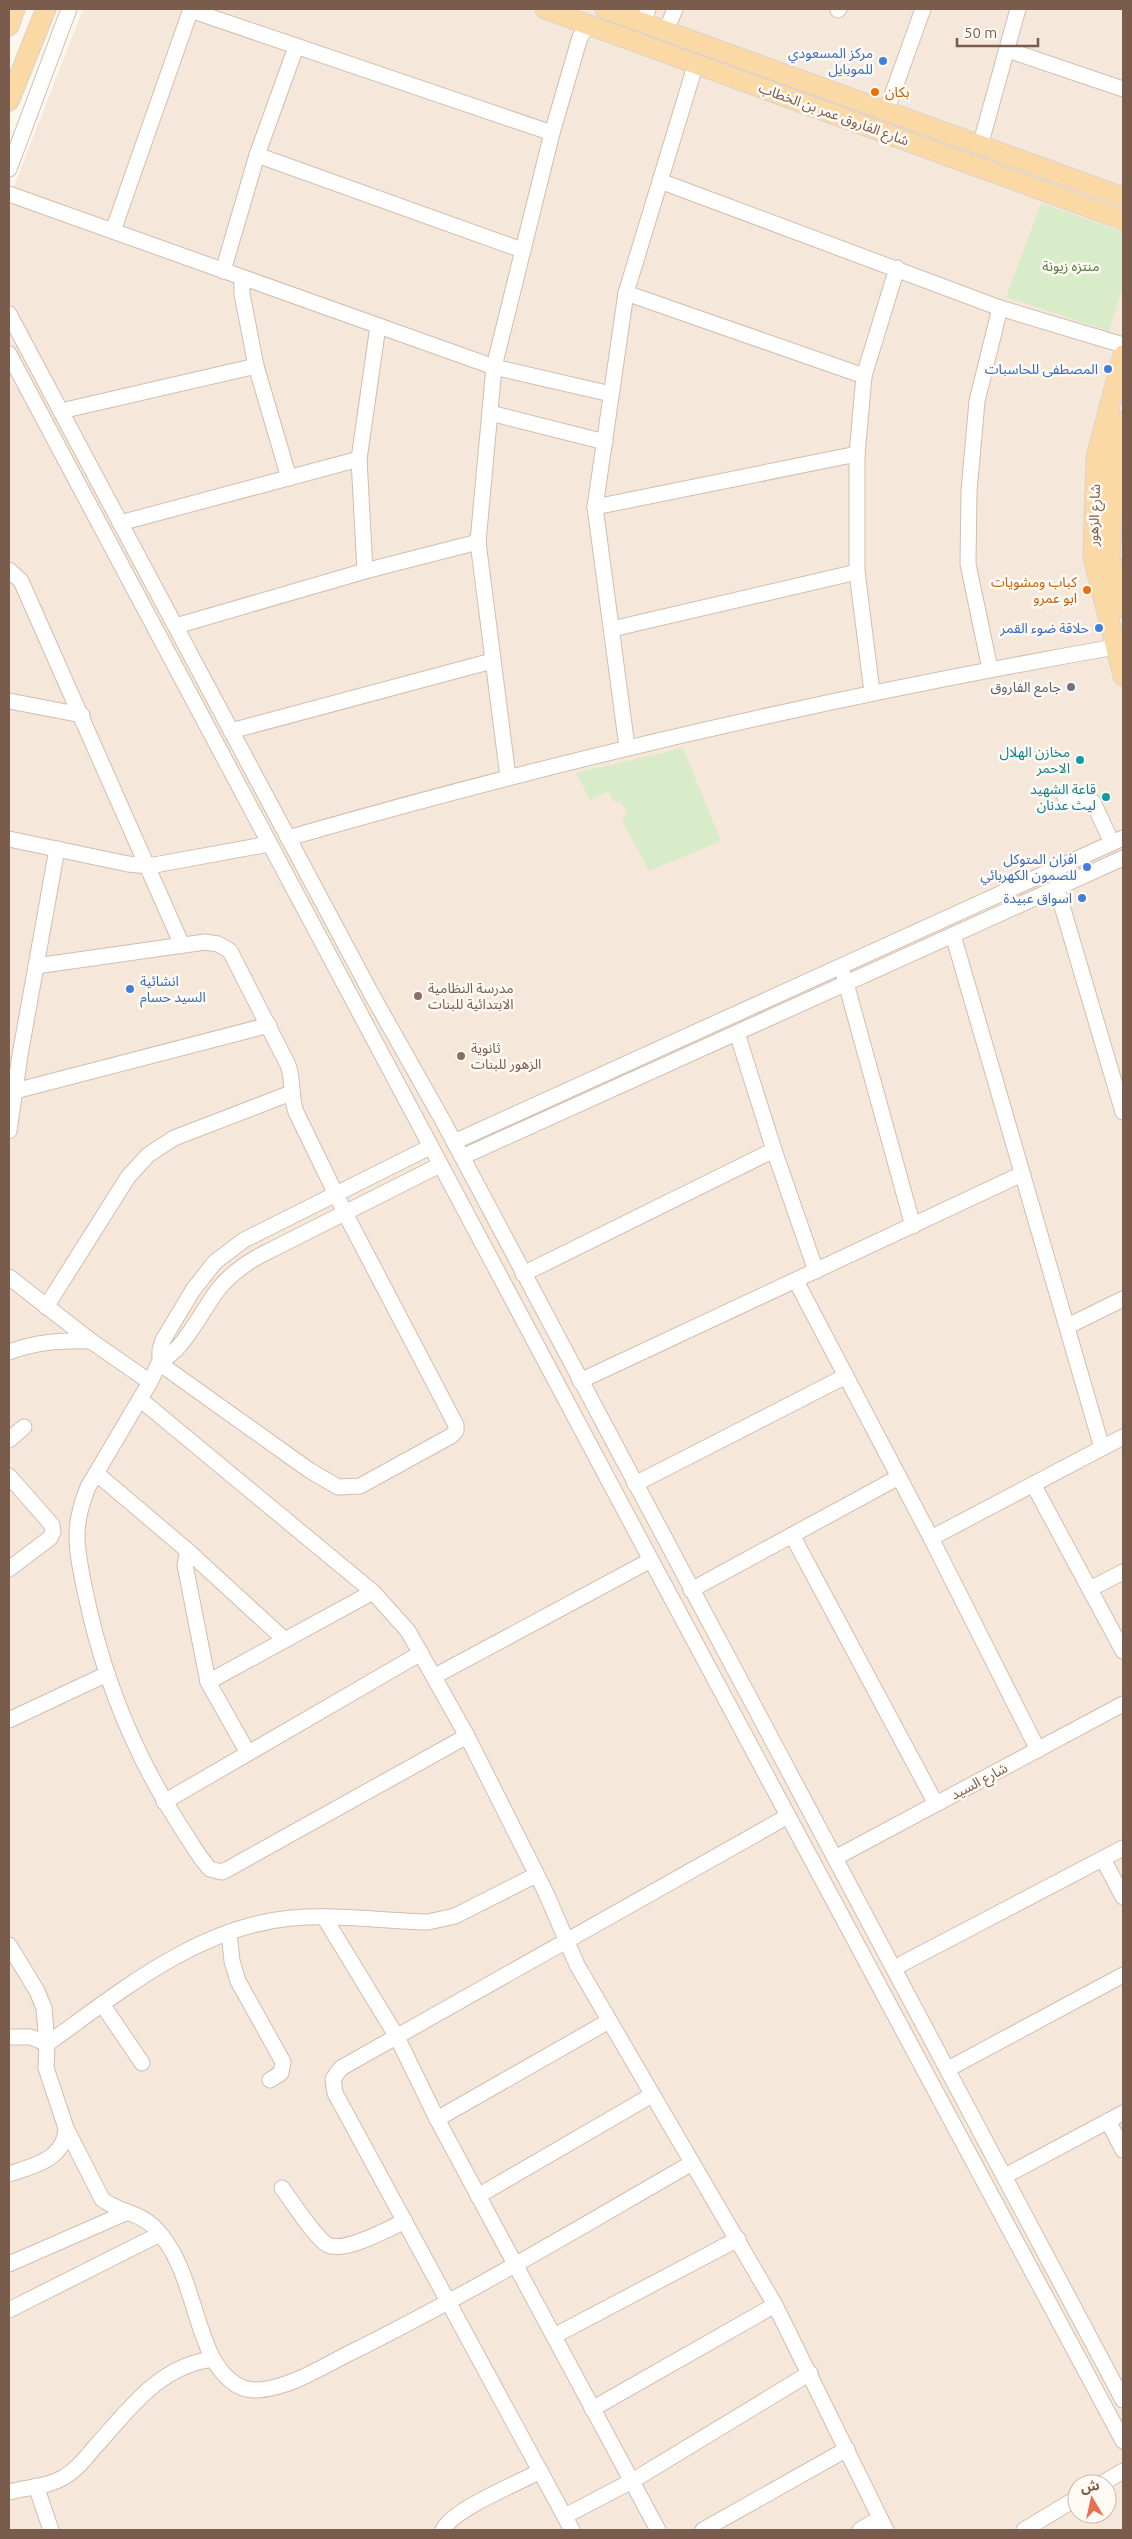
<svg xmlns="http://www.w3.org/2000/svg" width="1132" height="2539" font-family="Ubuntu,'Noto Sans Arabic',sans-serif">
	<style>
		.residential { fill: #f5e8da; fill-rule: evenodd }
		.green { fill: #d8ecc9 }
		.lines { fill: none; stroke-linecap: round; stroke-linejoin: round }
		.minor-casing { stroke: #d1beb0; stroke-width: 17 }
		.major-casing { stroke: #dad1cd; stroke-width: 21 }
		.minor { stroke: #fff; stroke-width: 15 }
		.major { stroke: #fbd9a5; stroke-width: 19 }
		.shop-dot { fill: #3f7fe0; stroke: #fffaf3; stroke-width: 2 }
		.food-dot { fill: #e8710a; stroke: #fffaf3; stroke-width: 2 }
		.worship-dot { fill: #6b7280; stroke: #fffaf3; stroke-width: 2 }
		.culture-dot { fill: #0f9aa8; stroke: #fffaf3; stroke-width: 2 }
		.education-dot { fill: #8d6e63; stroke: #fffaf3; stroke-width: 2 }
		.labels { text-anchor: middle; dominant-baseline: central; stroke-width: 5; stroke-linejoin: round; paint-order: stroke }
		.shop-label { font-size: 14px; fill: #366cbe; stroke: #fffaf3; text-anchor: end }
		.food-label { font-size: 14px; fill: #c56008; stroke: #fffaf3; text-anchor: start }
		.street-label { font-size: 14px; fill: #7a5c4d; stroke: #fffaf3 }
		.park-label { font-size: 14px; fill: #537a41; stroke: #fffaf3 }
		.worship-label { font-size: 14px; fill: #5b616d; stroke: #fffaf3; text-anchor: end }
		.culture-label { font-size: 14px; fill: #0d838f; stroke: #fffaf3; text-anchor: end }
		.education-label { font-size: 14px; fill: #785e54; stroke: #fffaf3; text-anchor: start }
	</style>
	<rect width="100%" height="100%" fill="#fdf6ec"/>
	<path class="residential" d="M83,9h1040v2521h-1114v-2331zM1077,2484h30v30h-30z"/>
	<g class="green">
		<polygon points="1041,203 1123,232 1123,285 1109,331 1006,297"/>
		<polygon points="683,748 721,841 649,871 622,821 627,811 620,801 614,802 608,791 590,800 576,773"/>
	</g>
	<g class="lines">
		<defs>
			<g id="minor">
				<polyline points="190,10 552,133"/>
				<polyline points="838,10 839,9"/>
				<polyline points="643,23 648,9"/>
				<polyline points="666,31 675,9"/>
				<polyline points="1008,50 1123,89"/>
				<polyline points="886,112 923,9"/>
				<polyline points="980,146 1018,9"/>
				<polyline points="257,155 522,250"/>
				<polyline points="9,169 69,9"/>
				<polyline points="660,181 1000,308 1123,345"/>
				<polyline points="9,194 494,367 611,394"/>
				<polyline points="113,231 191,9"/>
				<polyline points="223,271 257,155 296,47"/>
				<polyline points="242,279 242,294 256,366 289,478"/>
				<polyline points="626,293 864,376"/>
				<polyline points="9,314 372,995 443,1121 1123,2400"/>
				<polyline points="9,354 651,1560 1123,2441"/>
				<polyline points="61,411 256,366"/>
				<polyline points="490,413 605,442"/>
				<polyline points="595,507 857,454"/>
				<polyline points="120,523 359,459"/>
				<polyline points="9,570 21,581 182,945"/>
				<polyline points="365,571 359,459 378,326"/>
				<polyline points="176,626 365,571 478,542"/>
				<polyline points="612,629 857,572"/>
				<polyline points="990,669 968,564 969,491 977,401 1000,308"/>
				<polyline points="872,692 857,572 857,454 864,376 897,268"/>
				<polyline points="9,701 82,715"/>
				<polyline points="231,731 492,661"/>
				<polyline points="627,747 595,507 626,293 696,63"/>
				<polyline points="508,777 478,542 494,367 552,133 580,37 586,29 597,28"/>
				<polyline points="1065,797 1093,802 1112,843"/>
				<path d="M288,838c273,-79 548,-142 827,-191"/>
				<polyline points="9,839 128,864 149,866 269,844"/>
				<polyline points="1057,889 1123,1112"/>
				<polyline points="953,935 1102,1448"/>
				<path d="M36,966l169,-24 13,2 12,7 58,114c6,16 2,32 8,47l49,101 111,212v6l-5,5 -91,50 -22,1 -29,-17 -150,-107"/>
				<polyline points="844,976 913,1226"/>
				<polyline points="737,1033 774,1150 816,1271"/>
				<polyline points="15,1091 269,1025"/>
				<polyline points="9,1131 20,1055 57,849"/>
				<polyline points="454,1142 1123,838"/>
				<path d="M430,1147l-186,93 -29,22 -22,28 -30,50 -3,10v11l-10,21 -62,105c-6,15 -11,31 -11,48 0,24 7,50 12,74 18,79 49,152 93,220 9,13 17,29 28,40l12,3 6,-3 239,-133"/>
				<polyline points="462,1157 1123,858"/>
				<polyline points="523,1274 774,1150"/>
				<polyline points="9,1277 91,1341 150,1382"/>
				<polyline points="796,1281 931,1538"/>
				<polyline points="46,1307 128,1177 148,1155 174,1138 291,1093"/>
				<polyline points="1068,1326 1123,1299"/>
				<path d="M9,1352c27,-10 52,-12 82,-11"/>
				<path d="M160,1361c24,-10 43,-53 60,-74 14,-16 30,-27 49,-36l171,-86"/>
				<polyline points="580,1381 1022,1174"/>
				<polyline points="141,1400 373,1592 408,1631 467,1736 546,1893 577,1965 775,2305 886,2530"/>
				<polyline points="9,1440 24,1427"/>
				<polyline points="96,1473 188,1551 285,1640"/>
				<polyline points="9,1476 52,1525 53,1532 50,1538 9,1569"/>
				<polyline points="635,1484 846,1376"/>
				<polyline points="1033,1484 1123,1651"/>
				<polyline points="792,1535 936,1804"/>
				<polyline points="188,1551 185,1565 208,1682 248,1753"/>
				<polyline points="1090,1589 1123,1572"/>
				<polyline points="691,1590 899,1477"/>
				<polyline points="435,1676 651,1560"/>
				<polyline points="208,1682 373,1592"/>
				<polyline points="9,1720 107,1674"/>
				<polyline points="1038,1750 931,1538 1123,1437"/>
				<polyline points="164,1802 421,1653"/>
				<polyline points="835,1858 1123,1704"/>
				<polyline points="1103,1859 1123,1897"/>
				<polyline points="324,1917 397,2037 437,2119 658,2530"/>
				<polyline points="229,1932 232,1961 238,1981 283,2062 281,2073 270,2080"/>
				<path d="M9,1945l28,46 7,17 3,36 -1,24 20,60c-1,31 -32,38 -57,46"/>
				<polyline points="894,1968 1123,1848"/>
				<polyline points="102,2004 142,2063"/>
				<polyline points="9,2037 31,2037 47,2044"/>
				<path d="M47,2044c74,-53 151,-117 244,-126 45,-4 92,3 137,4l27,-6 81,-41"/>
				<polyline points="948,2069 1123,1975"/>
				<polyline points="437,2119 609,2021"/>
				<polyline points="1108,2121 1123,2150"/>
				<path d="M66,2128l36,71c16,13 36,13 51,27 36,35 38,90 60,133 10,16 23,32 44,31 35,-2 69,-26 101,-41 114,-57 224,-123 334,-186"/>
				<polyline points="1005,2176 1123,2113"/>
				<path d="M282,2188c9,12 34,51 46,57 17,8 60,-16 77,-24"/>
				<polyline points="478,2196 652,2095"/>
				<polyline points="9,2264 128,2212"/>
				<polyline points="9,2310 160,2234"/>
				<polyline points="554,2336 738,2239"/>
				<polyline points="592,2409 775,2305"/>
				<polyline points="1101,2484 1123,2471"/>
				<polyline points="36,2486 51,2530"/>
				<path d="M9,2492c18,-5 39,-5 55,-15 12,-7 21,-18 30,-29 35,-38 64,-82 119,-89"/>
				<polyline points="565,2516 632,2481 810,2373"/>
				<path d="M443,2530c10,-21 74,-46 97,-59"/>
				<polyline points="572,2530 335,2093 333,2079 341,2068 788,1816"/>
				<polyline points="703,2530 847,2449"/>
				<polyline points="860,2530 880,2518"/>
				<polyline points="1024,2530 1077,2498"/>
			</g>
			<g id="major">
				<polyline points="545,9 1123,220"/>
				<polyline points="605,9 1123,197"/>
				<polyline points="9,26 15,9"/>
				<polyline points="9,101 46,9"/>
				<polyline points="1123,355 1096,458 1093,557 1123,676"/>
				<polyline points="1123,421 1115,459 1110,556 1123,608"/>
			</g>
		</defs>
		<use href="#minor" class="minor-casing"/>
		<use href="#major" class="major-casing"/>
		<use href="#minor" class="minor"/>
		<use href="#major" class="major"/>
	</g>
	<g class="shop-dot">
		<circle cx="883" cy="61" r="5"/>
		<circle cx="1108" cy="369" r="5"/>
		<circle cx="1099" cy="628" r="5"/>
		<circle cx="1087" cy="867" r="5"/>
		<circle cx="1082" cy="898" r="5"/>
		<circle cx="130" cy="989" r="5"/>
	</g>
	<g class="food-dot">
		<circle cx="875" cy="92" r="5"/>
		<circle cx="1087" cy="590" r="5"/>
	</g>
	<circle class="worship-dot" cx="1071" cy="687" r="5"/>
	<g class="culture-dot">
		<circle cx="1080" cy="760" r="5"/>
		<circle cx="1106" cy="797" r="5"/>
	</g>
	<g class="education-dot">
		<circle cx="418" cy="996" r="5"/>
		<circle cx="461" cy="1056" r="5"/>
	</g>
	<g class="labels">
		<g class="shop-label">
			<text x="873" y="53">مركز المسعودي<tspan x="873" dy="16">للموبايل</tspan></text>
			<text x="1098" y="369">المصطفى للحاسبات</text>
			<text x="1089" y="628">حلاقة ضوء القمر</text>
			<text x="1077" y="859">افران المتوكل<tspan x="1077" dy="16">للصمون الكهربائي</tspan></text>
			<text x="1072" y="898">اسواق عبيدة</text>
			<text x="140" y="981" text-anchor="start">انشائية<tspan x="140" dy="16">السيد حسام</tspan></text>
		</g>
		<g class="food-label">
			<text x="885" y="92">بكان</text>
			<text x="1077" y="582" text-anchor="end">كباب ومشويات<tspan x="1077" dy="16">ابو عمرو</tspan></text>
		</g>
		<g class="street-label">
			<text transform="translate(834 114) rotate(20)">شارع الفاروق عمر بن الخطاب</text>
			<text transform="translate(1094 515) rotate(-88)">شارع الزهور</text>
			<text transform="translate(979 1781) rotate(-28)">شارع السيد</text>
		</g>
		<g class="park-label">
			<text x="1071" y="266">منتزه زيونة</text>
		</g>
		<g class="worship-label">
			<text x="1061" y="687">جامع الفاروق</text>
		</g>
		<g class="culture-label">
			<text x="1070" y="752">مخازن الهلال<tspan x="1070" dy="16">الاحمر</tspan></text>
			<text x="1096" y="789">قاعة الشهيد<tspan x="1096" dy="16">ليث عدنان</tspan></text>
		</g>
		<g class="education-label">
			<text x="428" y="988">مدرسة النظامية<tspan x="428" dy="16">الابتدائية للبنات</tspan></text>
			<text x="471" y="1048">ثانوية<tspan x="471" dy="16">الزهور للبنات</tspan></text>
		</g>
	</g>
	<rect width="1132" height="2539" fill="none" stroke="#7a5c4d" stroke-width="20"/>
	<g transform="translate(1092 2499) rotate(351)"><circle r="24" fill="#fffaf3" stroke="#cabbb1"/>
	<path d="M0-4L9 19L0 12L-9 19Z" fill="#e76f51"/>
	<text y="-8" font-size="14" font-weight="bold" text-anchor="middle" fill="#7a5c4d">ش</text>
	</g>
	<path d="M957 38v8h81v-8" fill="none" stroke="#7a5c4d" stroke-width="2.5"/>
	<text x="964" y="38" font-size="15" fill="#7a5c4d" stroke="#fffaf3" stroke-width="4" paint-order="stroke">50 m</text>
</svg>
